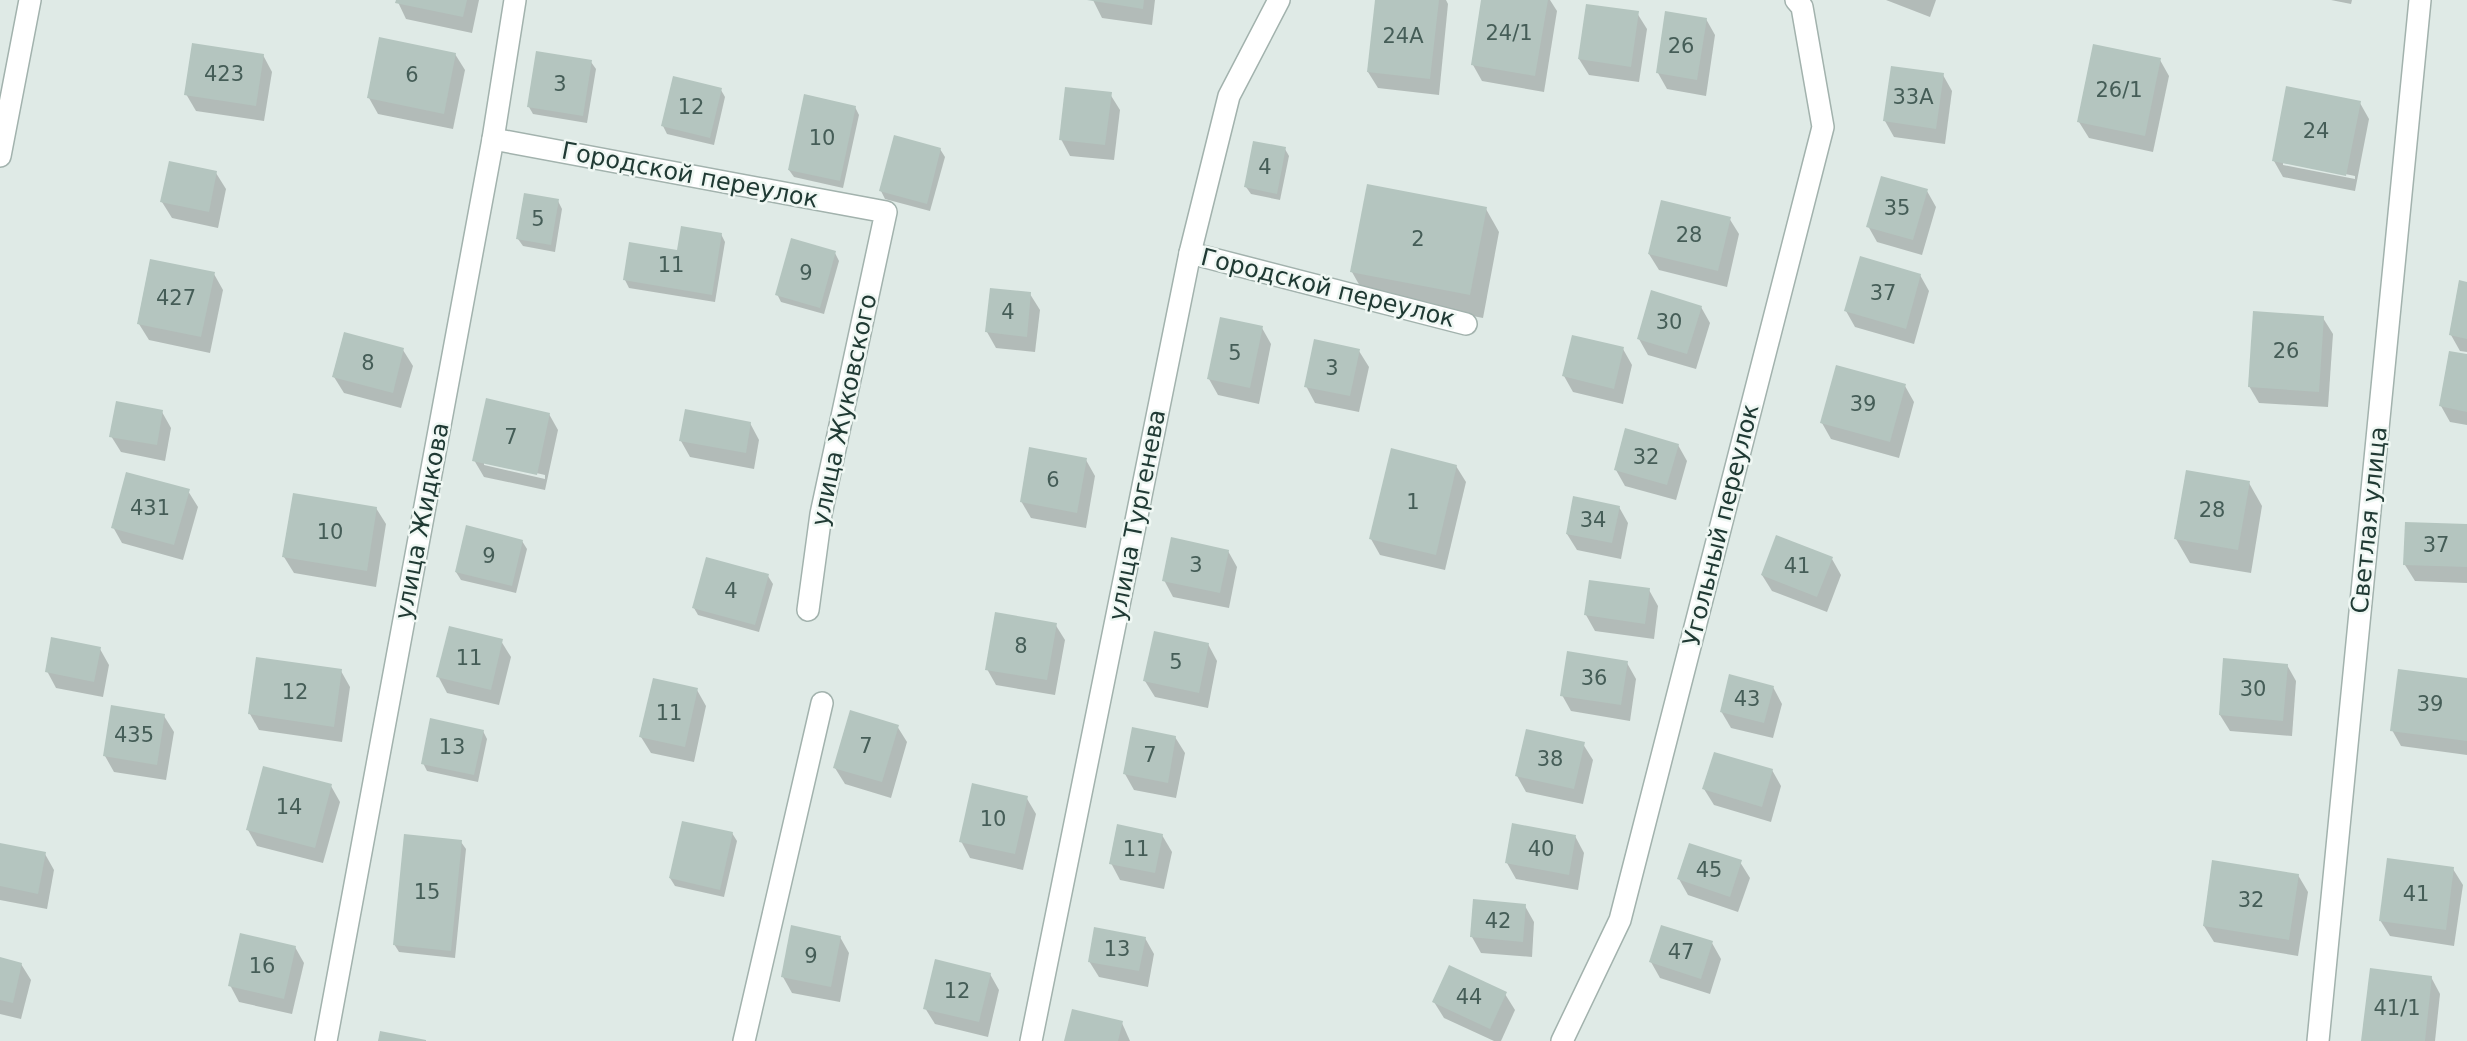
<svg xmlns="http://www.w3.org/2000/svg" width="2467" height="1041" font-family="'DejaVu Sans',sans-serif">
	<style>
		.shadow { fill: #0003; fill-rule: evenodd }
		.building { fill: #b4c5bf }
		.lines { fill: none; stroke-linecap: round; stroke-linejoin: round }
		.minor-casing { stroke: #a2b2ad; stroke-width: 24 }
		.tertiary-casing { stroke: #a2b2ad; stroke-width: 24 }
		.minor { stroke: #fff; stroke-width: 21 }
		.tertiary { stroke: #fff; stroke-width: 21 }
		.labels { text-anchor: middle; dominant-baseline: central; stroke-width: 5; stroke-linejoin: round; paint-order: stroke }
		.number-label { font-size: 21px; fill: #455d57 }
		.street-label { font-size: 24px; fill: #203a34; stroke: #eff7f3 }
	</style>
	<rect width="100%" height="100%" fill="#dfeae6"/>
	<g class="shadow">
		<polygon points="397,0 479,0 472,33 406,19"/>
		<polygon points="1093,0 1155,0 1152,25 1102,18"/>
		<polygon points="1376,0 1446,0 1448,4 1439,95 1378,88 1368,72"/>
		<polygon points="1483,0 1550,0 1557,11 1544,92 1482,81 1473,65"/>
		<polygon points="1886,0 1936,0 1930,17"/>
		<polygon points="2331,0 2352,0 2351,4"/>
		<polygon points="1637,13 1647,29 1639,82 1589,75 1579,59"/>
		<polygon points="1706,19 1715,35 1706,96 1667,89 1658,73"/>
		<polygon points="455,54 465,70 453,129 378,114 369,98"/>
		<polygon points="263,55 272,72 264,121 196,111 186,94"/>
		<polygon points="2160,60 2169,76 2153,152 2089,138 2079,122"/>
		<polygon points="591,62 596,69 587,123 533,114 529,107"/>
		<polygon points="1943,75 1952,91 1945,144 1894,137 1885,121"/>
		<polygon points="721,90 725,97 714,145 667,134 663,126"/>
		<polygon points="1110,94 1120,110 1114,160 1070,156 1061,139"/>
		<path d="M2360,103l9,16 -14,72 -72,-14 -9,-16zM2283,161l72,15v3l-72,-14z"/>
		<polygon points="855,107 859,115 843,188 794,177 789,170"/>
		<polygon points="940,149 945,157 930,211 885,199 881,191"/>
		<polygon points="1285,149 1289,156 1280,200 1251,194 1246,187"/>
		<polygon points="216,173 226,189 218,228 172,218 162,202"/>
		<polygon points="1927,191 1936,207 1922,255 1877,242 1868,226"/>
		<polygon points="558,201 562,209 555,252 523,246 518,239"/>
		<polygon points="1486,209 1499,232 1483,318 1365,295 1352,272"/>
		<polygon points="1729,218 1739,234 1727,287 1659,270 1649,254"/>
		<polygon points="721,234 725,242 715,302 629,288 625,280 678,252"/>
		<polygon points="835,253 839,261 824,314 781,302 777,294"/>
		<polygon points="214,274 223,290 210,353 149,340 139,324"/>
		<polygon points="1920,275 1929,291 1914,344 1855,327 1846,311"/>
		<polygon points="2467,283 2467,352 2460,351 2451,335"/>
		<polygon points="1030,294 1040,310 1035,352 996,348 987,332"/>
		<polygon points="1701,307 1710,323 1696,369 1648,355 1639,339"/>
		<polygon points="2323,318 2333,334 2328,407 2259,403 2249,386"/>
		<polygon points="1262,328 1271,344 1259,404 1218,395 1209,379"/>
		<polygon points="1623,349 1632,365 1623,404 1573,392 1564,376"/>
		<polygon points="403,350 413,366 401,408 344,393 334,377"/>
		<polygon points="1359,351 1369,367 1359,412 1315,403 1306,386"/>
		<polygon points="2467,356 2467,425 2450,422 2441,406"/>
		<polygon points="1905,386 1914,402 1899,458 1831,439 1822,423"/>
		<polygon points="162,412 171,428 165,461 121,452 111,436"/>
		<path d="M549,414l9,16 -13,60 -61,-13 -10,-17zM484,461l61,14v4l-61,-14z"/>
		<polygon points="750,423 759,440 754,469 690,457 681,441"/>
		<polygon points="1678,445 1687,461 1676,500 1625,486 1616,470"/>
		<polygon points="1086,460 1095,476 1086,528 1031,518 1021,501"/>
		<polygon points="1456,466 1466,482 1445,570 1380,555 1371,539"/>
		<polygon points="2249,483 2262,506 2251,573 2190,563 2176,539"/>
		<polygon points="188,491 198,507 183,560 122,543 113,527"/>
		<polygon points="1619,507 1628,523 1621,559 1577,550 1567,534"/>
		<polygon points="376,508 386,524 376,587 294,573 284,557"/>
		<polygon points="2467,526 2467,583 2415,581 2405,565"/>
		<polygon points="522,541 527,549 516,593 461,580 456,572"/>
		<polygon points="1228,551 1237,567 1229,608 1173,597 1164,580"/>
		<polygon points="1832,559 1841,575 1827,612 1772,591 1762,575"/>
		<polygon points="768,576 773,584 759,632 698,615 694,608"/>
		<polygon points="1649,590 1658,606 1654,639 1595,631 1586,615"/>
		<polygon points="1055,624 1065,640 1055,695 996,685 987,669"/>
		<polygon points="501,641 511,657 499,705 447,693 438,676"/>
		<polygon points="1208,644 1217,661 1208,708 1155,697 1145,681"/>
		<polygon points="100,649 109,665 103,697 56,688 47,671"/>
		<polygon points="1627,663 1636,679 1630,721 1571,711 1562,695"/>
		<polygon points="2287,665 2296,681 2292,736 2230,731 2220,715"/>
		<polygon points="341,671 350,687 342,742 259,730 250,714"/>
		<polygon points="2467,680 2467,755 2401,746 2392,730"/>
		<polygon points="1773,687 1782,704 1773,738 1731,728 1721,711"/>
		<polygon points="697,690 706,706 694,762 651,753 641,737"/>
		<polygon points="164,716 174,732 166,780 114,772 105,756"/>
		<polygon points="897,726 907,742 891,798 845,784 835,768"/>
		<polygon points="483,731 487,739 478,782 427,771 423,763"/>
		<polygon points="1175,737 1185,753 1176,798 1134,790 1125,774"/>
		<polygon points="1583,744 1593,760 1583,804 1526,792 1517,776"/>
		<polygon points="1772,770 1781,786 1771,822 1714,805 1704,789"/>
		<polygon points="331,786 340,802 323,863 257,846 248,830"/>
		<polygon points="1026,797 1036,814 1023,870 970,858 961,841"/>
		<polygon points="732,833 737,841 724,897 675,886 670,878"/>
		<polygon points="1162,835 1172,852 1164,889 1120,880 1111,863"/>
		<polygon points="1575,836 1584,853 1578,890 1516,879 1507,863"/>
		<polygon points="461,842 466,849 455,958 399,952 394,944"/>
		<polygon points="0,844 45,854 54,870 47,909 0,900"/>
		<polygon points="1740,862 1750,878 1738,912 1688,895 1679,879"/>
		<polygon points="2453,869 2463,885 2454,946 2390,936 2380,920"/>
		<polygon points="2298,875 2308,892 2298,956 2214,942 2204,926"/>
		<polygon points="1525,906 1534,922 1532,957 1481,953 1472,937"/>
		<polygon points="840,937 849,953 840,1002 792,993 783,977"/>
		<polygon points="1145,938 1154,954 1148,987 1099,977 1089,961"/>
		<polygon points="1712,943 1721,959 1710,994 1660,978 1651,962"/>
		<polygon points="295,947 304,963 292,1014 239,1002 230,985"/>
		<polygon points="0,959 21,964 31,980 21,1019 0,1014"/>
		<polygon points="990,974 999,990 988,1037 935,1024 925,1008"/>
		<polygon points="2431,977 2440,994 2435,1041 2363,1041"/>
		<polygon points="1505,994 1515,1010 1501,1041 1494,1041 1444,1018 1434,1002"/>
		<polygon points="1122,1023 1130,1041 1066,1041"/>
	</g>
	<g class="building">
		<polygon points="396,0 467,0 463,17 395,3"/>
		<polygon points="1087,0 1144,0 1143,9"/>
		<polygon points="1375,0 1439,0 1430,79 1367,72"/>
		<polygon points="1481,0 1548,0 1535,76 1471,65"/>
		<polygon points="1586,4 1639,11 1631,67 1578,59"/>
		<polygon points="1665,11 1707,18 1697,80 1656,73"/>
		<polygon points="379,37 456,53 444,114 367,98"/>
		<polygon points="192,43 264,54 256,106 184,95"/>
		<polygon points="2093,44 2161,58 2145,136 2077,122"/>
		<polygon points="536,51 592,60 583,116 527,107"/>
		<polygon points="1891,66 1944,73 1936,129 1883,121"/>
		<polygon points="673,76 722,88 710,138 661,126"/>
		<polygon points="2286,86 2361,101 2346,176 2272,161"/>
		<polygon points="1065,87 1112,92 1105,145 1059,140"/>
		<polygon points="804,94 856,106 840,181 788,170"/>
		<polygon points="894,135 941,148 927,204 879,191"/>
		<polygon points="1253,141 1286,147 1277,194 1244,187"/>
		<polygon points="169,161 217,171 209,212 160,202"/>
		<polygon points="1881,176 1928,189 1913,240 1866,227"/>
		<polygon points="1367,184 1487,207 1470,295 1350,272"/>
		<polygon points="524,193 559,199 551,245 516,239"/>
		<polygon points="1661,200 1731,217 1718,271 1648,254"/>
		<polygon points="681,226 722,233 712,295 623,280 629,242 677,250"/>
		<polygon points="791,238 836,251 820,308 775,295"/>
		<polygon points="1860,256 1921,274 1906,329 1844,311"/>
		<polygon points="150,259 215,272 201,337 137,324"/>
		<polygon points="2459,280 2467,282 2467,339 2449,335"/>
		<polygon points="990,288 1031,292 1027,337 985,332"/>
		<polygon points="1651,290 1702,306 1687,354 1637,339"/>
		<polygon points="2253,311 2324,316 2319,392 2248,387"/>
		<polygon points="1220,317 1263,326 1250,388 1207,379"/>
		<polygon points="344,332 404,348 393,393 332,377"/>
		<polygon points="1572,335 1624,347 1614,389 1562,376"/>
		<polygon points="1314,339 1360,349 1350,396 1304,387"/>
		<polygon points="2449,351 2467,354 2467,412 2439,406"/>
		<polygon points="1836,365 1906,384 1890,442 1820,423"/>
		<polygon points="486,398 550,413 537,475 472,461"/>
		<polygon points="116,401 163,410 157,445 109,437"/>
		<polygon points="685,409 751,422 746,453 679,441"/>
		<polygon points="1625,428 1679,444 1667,485 1614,470"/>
		<polygon points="1029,447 1087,458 1077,513 1020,502"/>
		<polygon points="1391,448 1457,465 1436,555 1369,539"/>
		<polygon points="2186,470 2250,481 2238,550 2174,539"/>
		<polygon points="126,472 190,489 174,545 111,528"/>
		<polygon points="293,493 377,507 367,571 282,557"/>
		<polygon points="1573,496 1620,506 1612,543 1566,534"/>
		<polygon points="2405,522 2467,524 2467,567 2403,565"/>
		<polygon points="466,525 523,540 512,586 455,572"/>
		<polygon points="1776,535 1833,557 1817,597 1761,575"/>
		<polygon points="1171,537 1229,550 1220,593 1162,581"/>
		<polygon points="706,557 769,574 755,625 692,608"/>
		<polygon points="1589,580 1650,588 1645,624 1584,615"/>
		<polygon points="995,612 1057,623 1047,680 985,670"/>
		<polygon points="449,626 503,639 491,690 436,677"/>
		<polygon points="1154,631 1209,643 1199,693 1143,681"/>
		<polygon points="51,637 101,647 94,682 45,672"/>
		<polygon points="1567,651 1628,661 1621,705 1560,696"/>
		<polygon points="256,657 342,669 334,727 248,714"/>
		<polygon points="2223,658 2288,664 2283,721 2219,715"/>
		<polygon points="2398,669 2467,678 2467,741 2390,731"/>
		<polygon points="1729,674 1774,686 1764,723 1720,712"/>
		<polygon points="653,678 698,688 685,747 639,737"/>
		<polygon points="111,705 165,714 157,765 103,756"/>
		<polygon points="850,710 899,725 882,782 833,768"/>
		<polygon points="430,718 484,730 474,775 421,764"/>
		<polygon points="1132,727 1176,736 1168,783 1123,774"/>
		<polygon points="1526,729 1585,742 1574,789 1515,776"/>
		<polygon points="1714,752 1773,769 1762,807 1702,789"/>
		<polygon points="263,766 332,784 315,848 246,830"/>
		<polygon points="972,783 1028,796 1015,854 959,842"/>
		<polygon points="682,821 733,832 720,890 669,878"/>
		<polygon points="1512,823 1576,835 1569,875 1505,863"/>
		<polygon points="1117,824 1163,834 1155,873 1109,864"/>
		<polygon points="404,834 462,840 451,951 393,945"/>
		<polygon points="0,843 46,852 38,894 0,886"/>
		<polygon points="1689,843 1742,860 1730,897 1677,879"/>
		<polygon points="2387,858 2454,867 2446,930 2379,921"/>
		<polygon points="2212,860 2299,874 2289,940 2203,926"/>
		<polygon points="1473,899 1526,904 1523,942 1470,937"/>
		<polygon points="791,925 841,936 831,987 781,977"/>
		<polygon points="1661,925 1713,941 1701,979 1649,962"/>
		<polygon points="1094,927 1146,937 1139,971 1088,962"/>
		<polygon points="240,933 296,946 284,999 228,986"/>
		<polygon points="0,957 22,963 13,1003 0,1000"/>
		<polygon points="935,959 991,973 979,1022 923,1009"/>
		<polygon points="1449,965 1507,992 1490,1029 1432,1002"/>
		<polygon points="2370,968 2432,976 2425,1041 2361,1041"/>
		<polygon points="1072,1009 1123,1021 1118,1041 1064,1041"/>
		<polygon points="380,1031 426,1040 426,1041 378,1041"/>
	</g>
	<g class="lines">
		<defs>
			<g id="minor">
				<polyline points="493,139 886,212 821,514 808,610"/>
				<polyline points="1190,253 1466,324"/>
				<polyline points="326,1041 493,139 515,0"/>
				<polyline points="744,1041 822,703"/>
				<polyline points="1031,1041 1190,253 1229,96 1279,0"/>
				<polyline points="1562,1041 1620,920 1823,127 1802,7 1796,0"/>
				<polyline points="2318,1041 2420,0"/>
			</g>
			<polyline id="tertiary" points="0,156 30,0"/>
		</defs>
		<use href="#minor" class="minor-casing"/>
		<use href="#tertiary" class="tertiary-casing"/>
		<use href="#minor" class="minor"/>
		<use href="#tertiary" class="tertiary"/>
	</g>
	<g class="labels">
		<g class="number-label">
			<text x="1509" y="33">24/1</text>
			<text x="1403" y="36">24А</text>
			<text x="1681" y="46">26</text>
			<text x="224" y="74">423</text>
			<text x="412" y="75">6</text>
			<text x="560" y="84">3</text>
			<text x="2119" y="90">26/1</text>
			<text x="1913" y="97">33А</text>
			<text x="691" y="107">12</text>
			<text x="2316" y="131">24</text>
			<text x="822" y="138">10</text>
			<text x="1265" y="167">4</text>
			<text x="1897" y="208">35</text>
			<text x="538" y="219">5</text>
			<text x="1689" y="235">28</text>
			<text x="1418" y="239">2</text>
			<text x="671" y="265">11</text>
			<text x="806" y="273">9</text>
			<text x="1883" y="293">37</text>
			<text x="176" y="298">427</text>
			<text x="1008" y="312">4</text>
			<text x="1669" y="322">30</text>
			<text x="2286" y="351">26</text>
			<text x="1235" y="353">5</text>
			<text x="368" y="363">8</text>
			<text x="1332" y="368">3</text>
			<text x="1863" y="404">39</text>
			<text x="511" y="437">7</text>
			<text x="1646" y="457">32</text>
			<text x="1053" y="480">6</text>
			<text x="1413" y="502">1</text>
			<text x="150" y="508">431</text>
			<text x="2212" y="510">28</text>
			<text x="1593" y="520">34</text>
			<text x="330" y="532">10</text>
			<text x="2436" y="545">37</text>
			<text x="489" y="556">9</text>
			<text x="1196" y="565">3</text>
			<text x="1797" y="566">41</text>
			<text x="731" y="591">4</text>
			<text x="1021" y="646">8</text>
			<text x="469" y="658">11</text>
			<text x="1176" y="662">5</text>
			<text x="1594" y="678">36</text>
			<text x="2253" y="689">30</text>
			<text x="295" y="692">12</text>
			<text x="1747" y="699">43</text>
			<text x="2430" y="704">39</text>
			<text x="669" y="713">11</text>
			<text x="134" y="735">435</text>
			<text x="866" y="746">7</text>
			<text x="452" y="747">13</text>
			<text x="1150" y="755">7</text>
			<text x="1550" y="759">38</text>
			<text x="289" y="807">14</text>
			<text x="993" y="819">10</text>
			<text x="1136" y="849">11</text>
			<text x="1541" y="849">40</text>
			<text x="1709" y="870">45</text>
			<text x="427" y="892">15</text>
			<text x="2416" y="894">41</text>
			<text x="2251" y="900">32</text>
			<text x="1498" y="921">42</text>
			<text x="1117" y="949">13</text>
			<text x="1681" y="952">47</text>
			<text x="811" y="956">9</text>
			<text x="262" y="966">16</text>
			<text x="957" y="991">12</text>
			<text x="1469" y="997">44</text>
			<text x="2397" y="1008">41/1</text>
		</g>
		<g class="street-label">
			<text transform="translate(690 175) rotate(11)">Городской переулок</text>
			<text transform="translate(1328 288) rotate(14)">Городской переулок</text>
			<text transform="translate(844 410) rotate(-78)">улица Жуковского</text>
			<text transform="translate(1137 515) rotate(-79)">улица Тургенева</text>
			<text transform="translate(2369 520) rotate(-84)">Светлая улица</text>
			<text transform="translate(422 521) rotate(-79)">улица Жидкова</text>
			<text transform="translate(1721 525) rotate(-76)">Угольный переулок</text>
		</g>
	</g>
</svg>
